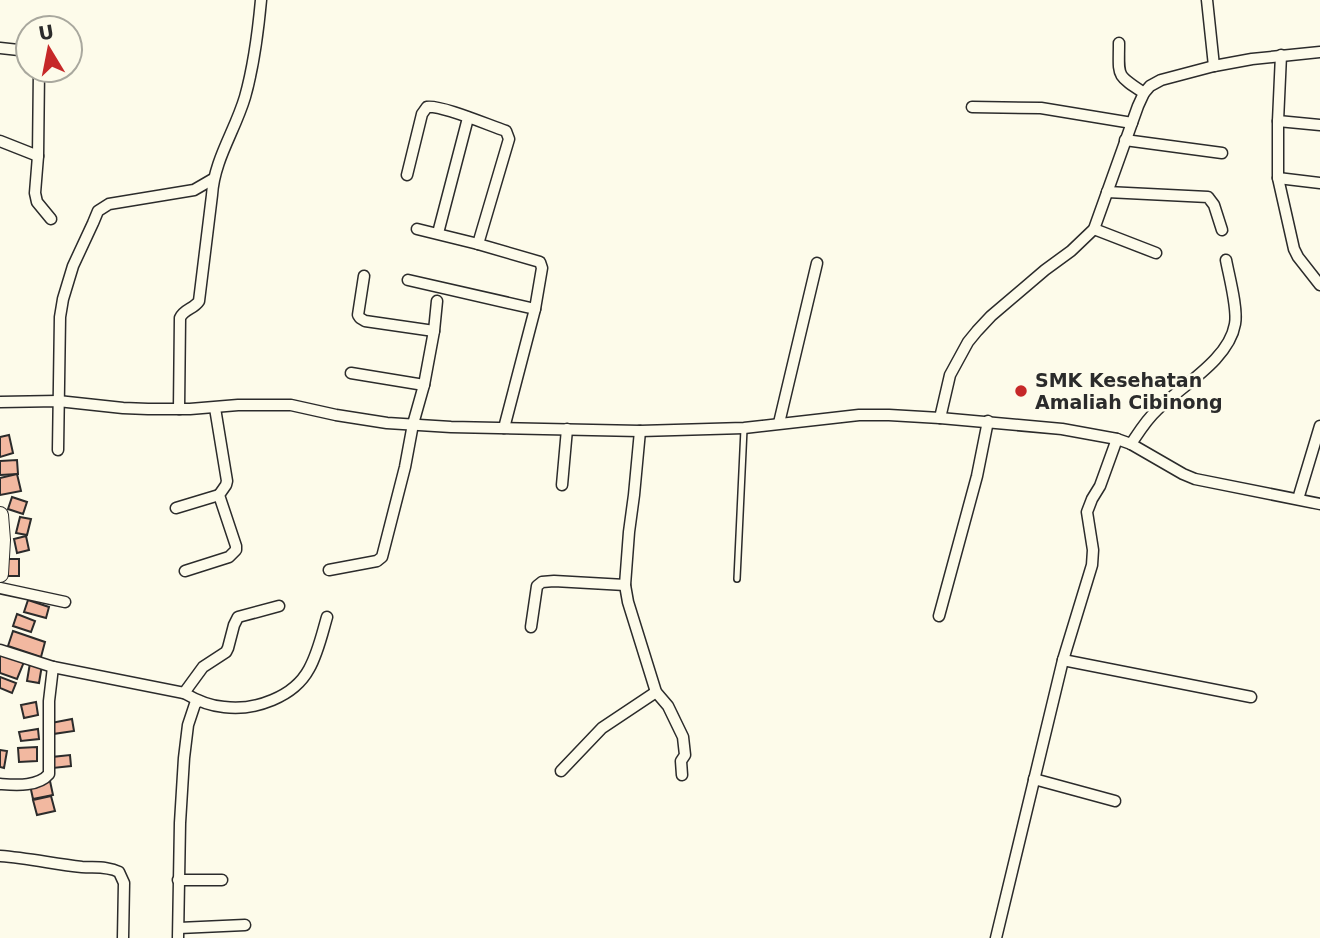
<svg xmlns="http://www.w3.org/2000/svg" width="1320" height="938" font-family="'DejaVu Sans',sans-serif">
	<style>
		.building { fill: #f2b8a0; stroke: #2b2b2b; stroke-width: 2 }
		.lines { fill: none; stroke-linecap: round; stroke-linejoin: round }
		.lane-casing { stroke: #2b2b2b; stroke-width: 8 }
		.street-casing { stroke: #2b2b2b; stroke-width: 13 }
		.secondary-casing { stroke: #2b2b2b; stroke-width: 18 }
		.lane { stroke: #fdfbea; stroke-width: 5 }
		.street { stroke: #fdfbea; stroke-width: 10 }
		.secondary { stroke: #fdfbea; stroke-width: 16 }
		.poi-dot { fill: #c62828; stroke: #fdfbea; stroke-width: 2.5 }
		.labels { text-anchor: middle; dominant-baseline: central; stroke-width: 5; stroke-linejoin: round; paint-order: stroke }
		.poi-label { font-size: 19px; font-weight: bold; fill: #2b2b2b; stroke: #fdfbea; text-anchor: start }
	</style>
	<rect width="100%" height="100%" fill="#fdfbea"/>
	<g class="building">
		<polygon points="9,435 13,453 0,457 0,437"/>
		<polygon points="17,460 18,474 0,475 0,461"/>
		<polygon points="17,474 21,491 0,495 0,478"/>
		<polygon points="12,497 27,502 23,514 8,509"/>
		<polygon points="20,517 31,519 27,535 16,533"/>
		<polygon points="26,536 29,550 17,553 14,539"/>
		<rect x="8" y="559" width="11" height="17"/>
		<polygon points="28,600 49,607 46,618 24,612"/>
		<polygon points="17,614 35,621 31,632 13,626"/>
		<polygon points="13,631 45,642 41,657 8,646"/>
		<polygon points="0,655 24,662 17,679 0,673"/>
		<polygon points="30,663 42,665 39,683 27,681"/>
		<polygon points="0,677 16,683 12,693 0,688"/>
		<polygon points="36,702 38,715 24,718 21,705"/>
		<polygon points="72,719 74,731 53,734 51,723"/>
		<polygon points="38,729 39,739 21,741 19,732"/>
		<polygon points="37,747 37,761 19,762 18,748"/>
		<polygon points="0,750 7,751 4,768 0,767"/>
		<polygon points="70,755 71,766 53,768 52,757"/>
		<polygon points="50,781 53,795 33,799 30,785"/>
		<polygon points="51,796 55,811 37,815 33,800"/>
	</g>
	<g class="lines">
		<defs>
			<polyline id="lane" points="737,579 744,429"/>
			<g id="street">
				<polyline points="1207,0 1214,66"/>
				<path d="M1119,43c0,34 -4,31 25,50"/>
				<polyline points="0,48 28,51"/>
				<polyline points="1281,55 1278,121 1278,178 1294,249 1298,257 1320,285"/>
				<polyline points="39,70 38,156 35,193 37,202 51,219"/>
				<polyline points="972,107 1041,108 1132,123"/>
				<polyline points="1278,121 1320,125"/>
				<polyline points="1125,140 1222,153"/>
				<polyline points="0,141 38,156"/>
				<path d="M407,175l15,-61 5,-7c15,-2 61,18 79,24l3,8 -31,105 62,18 2,6 -7,41 -31,119"/>
				<polyline points="1278,178 1320,183"/>
				<polyline points="1107,192 1208,197 1214,205 1222,230"/>
				<polyline points="417,229 478,244"/>
				<polyline points="1094,229 1156,253"/>
				<polyline points="438,233 468,118"/>
				<polyline points="364,276 358,315 360,318 365,321 434,331"/>
				<polyline points="408,280 535,309"/>
				<polyline points="351,373 424,385"/>
				<polyline points="0,402 58,401 123,408 148,409 190,409 238,405 291,405 336,415 387,423 451,427 640,431 744,428 859,415 889,415 940,418 1062,429 1117,439 1131,444 1183,474 1195,479 1320,504"/>
				<path d="M179,409l1,-91c4,-9 14,-9 19,-17l13,-106c2,-35 23,-64 33,-98 9,-32 13,-64 16,-97"/>
				<polyline points="940,418 950,375 968,342 977,331 991,316 1045,270 1071,251 1094,229 1138,106 1144,93 1150,86 1161,80 1214,66 1252,59 1320,52"/>
				<polyline points="779,423 817,263"/>
				<polyline points="640,431 634,495 629,532 625,585 628,602 656,692 668,706 683,737 685,755 681,761 682,775"/>
				<path d="M1131,444c8,-12 15,-24 26,-34 24,-24 72,-50 78,-86 3,-15 -6,-48 -9,-64"/>
				<polyline points="58,450 60,317 63,299 73,266 93,223 98,211 109,204 194,190 213,179"/>
				<polyline points="562,485 567,429"/>
				<polyline points="1298,499 1320,426"/>
				<polyline points="176,508 219,495"/>
				<polyline points="329,570 377,561 382,557 405,467 413,424 424,385 434,331 437,301"/>
				<polyline points="185,571 229,557 236,550 236,546 219,495 226,485 227,481 215,408"/>
				<polyline points="0,588 65,602"/>
				<polyline points="939,616 977,476 988,421"/>
				<polyline points="531,627 537,586 542,582 554,581 625,585"/>
				<path d="M0,650l53,17 131,26c12,7 26,13 40,14 31,4 70,-10 85,-38 9,-16 13,-35 18,-52"/>
				<polyline points="1063,660 1251,697"/>
				<polyline points="184,693 203,667 226,652 228,648 234,625 238,617 279,606"/>
				<polyline points="561,771 602,728 656,692"/>
				<polyline points="1034,779 1115,801"/>
				<path d="M0,784c16,1 38,3 49,-10v-73l4,-34"/>
				<path d="M0,856c28,2 54,8 82,11 12,1 26,-1 37,5l5,11 -1,55"/>
				<polyline points="178,880 222,880"/>
				<polyline points="179,928 245,925"/>
				<polyline points="178,938 180,823 184,758 188,725 195,704 199,701"/>
				<polyline points="996,938 1063,660 1092,565 1093,550 1087,512 1092,499 1100,486 1117,439"/>
			</g>
			<polyline id="secondary" points="0,515 2,540 0,574"/>
		</defs>
		<use href="#lane" class="lane-casing"/>
		<use href="#street" class="street-casing"/>
		<use href="#secondary" class="secondary-casing"/>
		<use href="#lane" class="lane"/>
		<use href="#street" class="street"/>
		<use href="#secondary" class="secondary"/>
	</g>
	<circle class="poi-dot" cx="1021" cy="391" r="7"/>
	<g class="labels">
		<g class="poi-label">
			<text x="1035" y="380">SMK Kesehatan<tspan x="1035" dy="22">Amaliah Cibinong</tspan></text>
		</g>
	</g>
	<g transform="translate(49 49) rotate(350)"><circle r="33" fill="#fdfbea" stroke="#a9a89e" stroke-width="2"/>
	<path d="M0-5L12 26L0 18L-12 26Z" fill="#c62828"/>
	<text y="-10" font-size="19" font-weight="bold" text-anchor="middle" fill="#2b2b2b">U</text>
	</g>
</svg>
